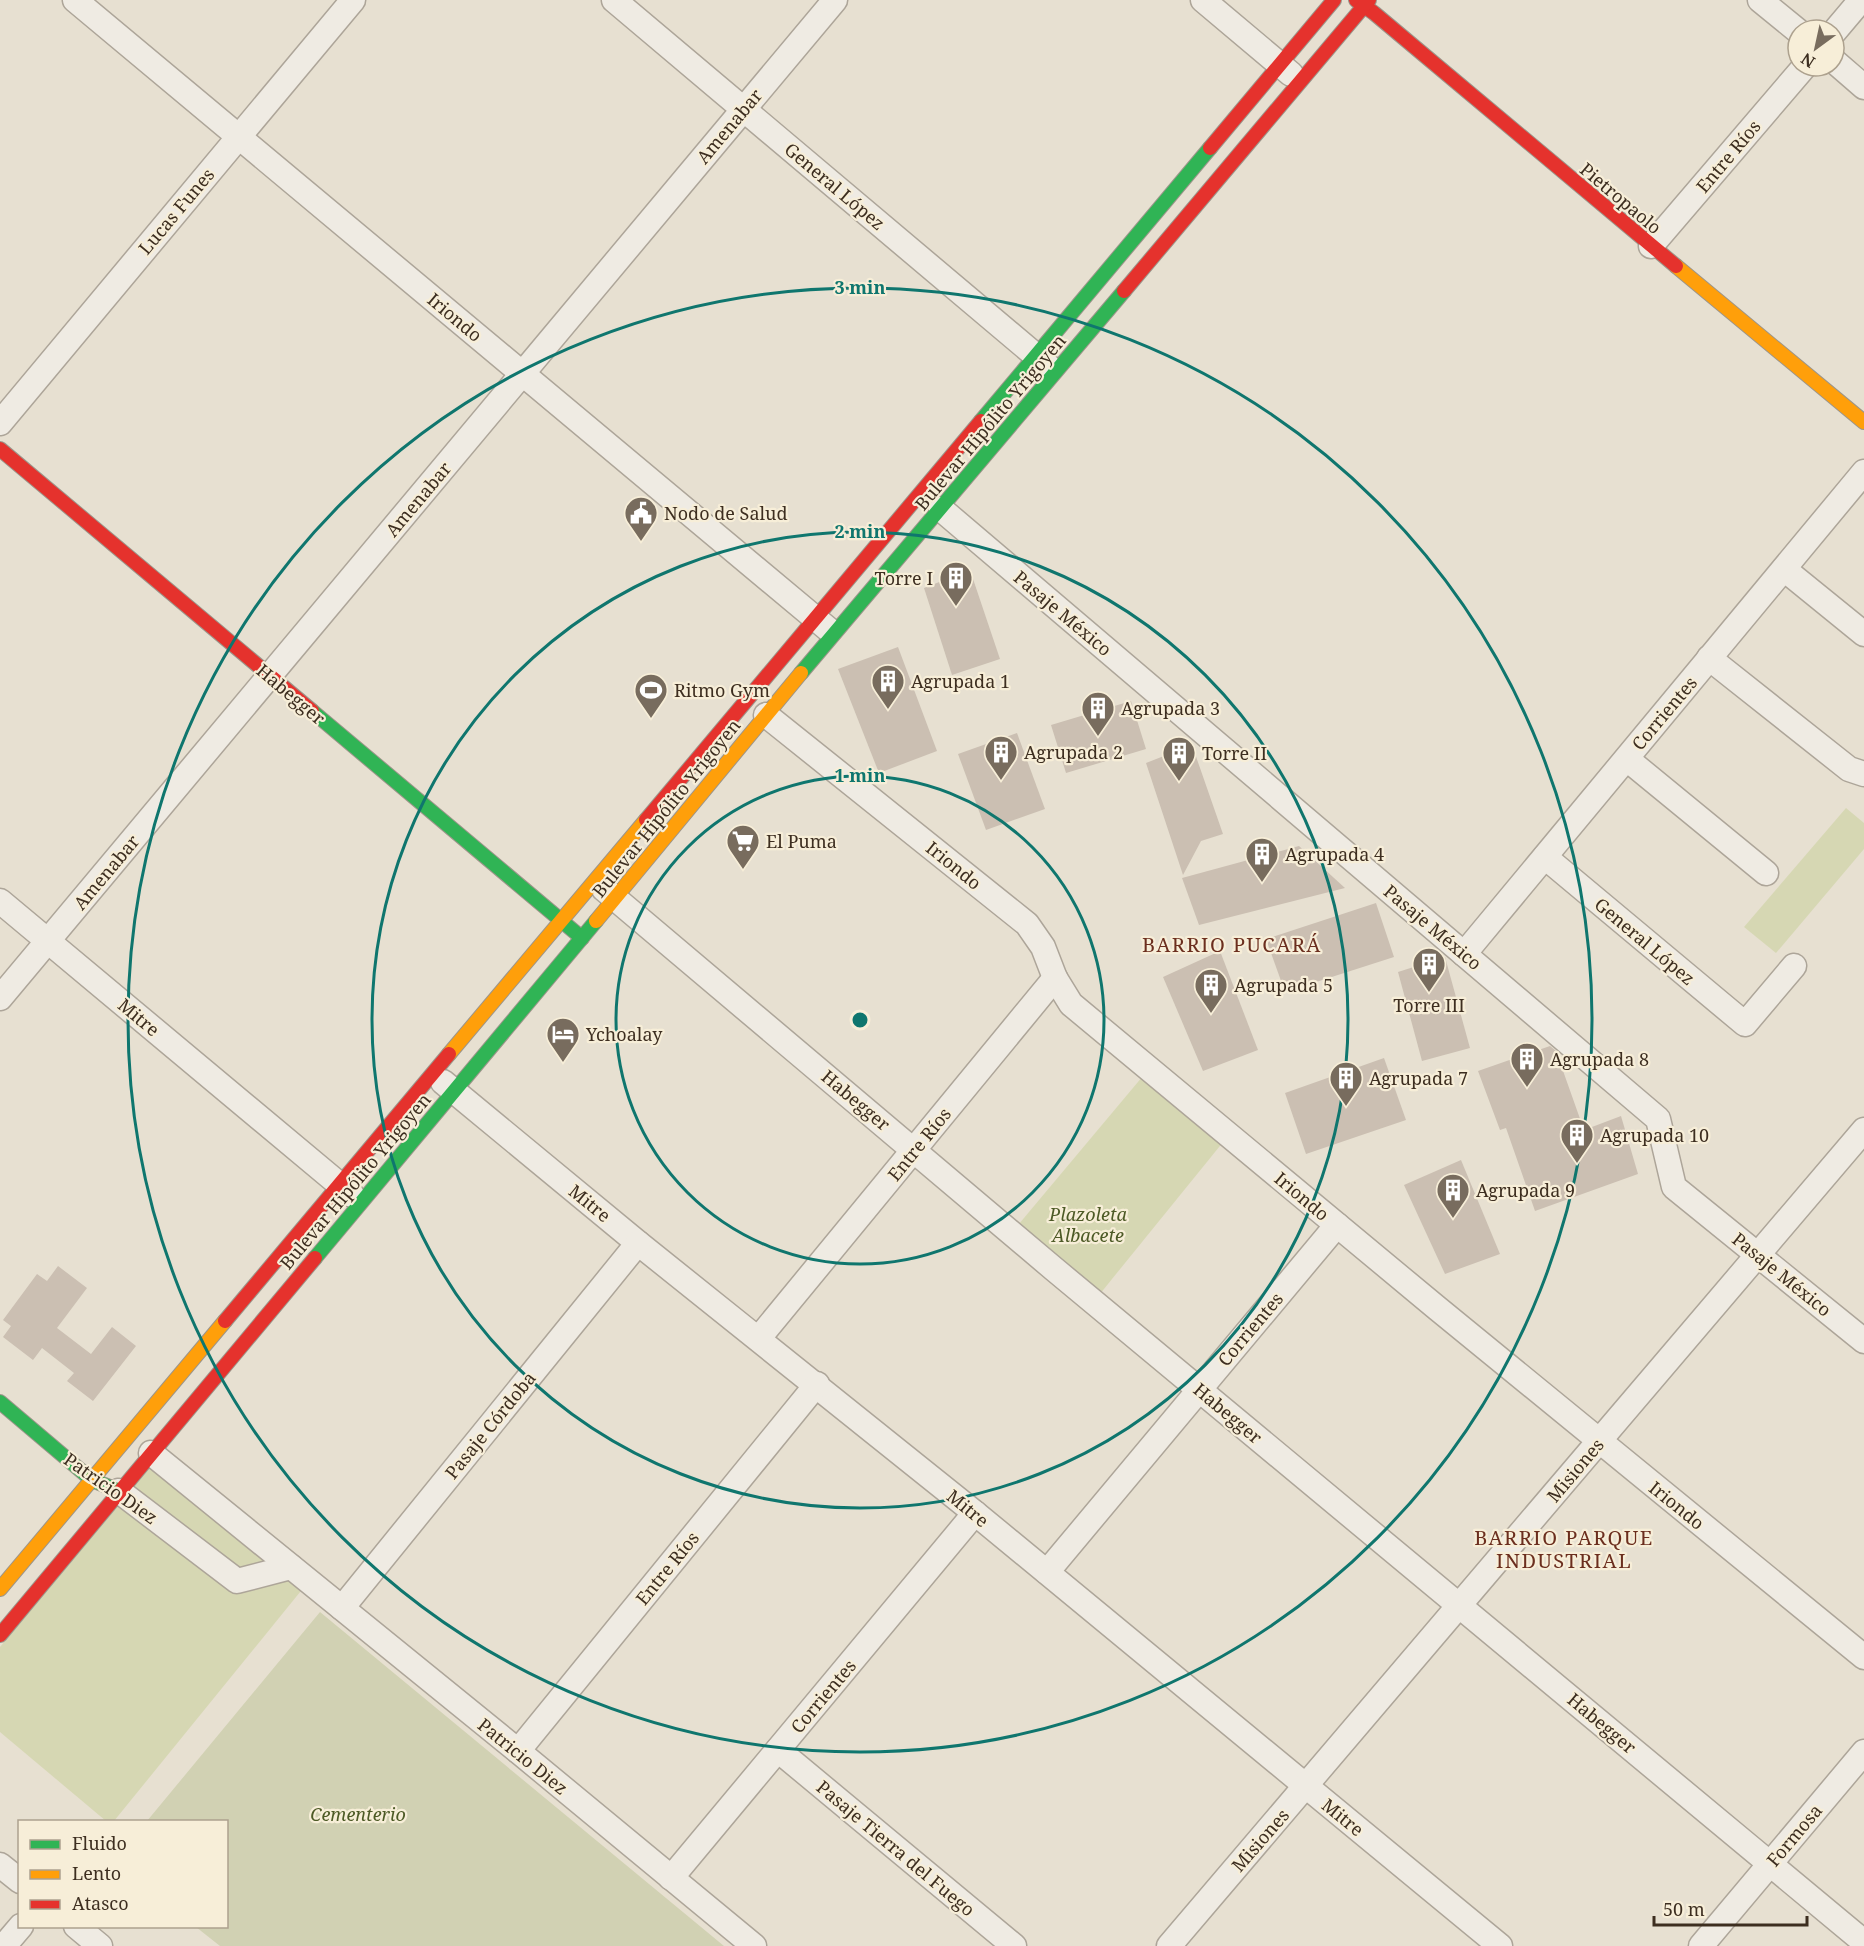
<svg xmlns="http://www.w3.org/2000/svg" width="1864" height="1946" font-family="'Noto Serif',serif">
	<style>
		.green { fill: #d6d7b3 }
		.cemetery { fill: #d1d1b3 }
		.building { fill: #cbbfb2 }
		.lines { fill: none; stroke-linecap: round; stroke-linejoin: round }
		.street-casing { stroke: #ada599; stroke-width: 27 }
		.fast-casing { stroke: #9c958a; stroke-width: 16 }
		.slow-casing { stroke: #9c958a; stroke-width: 16 }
		.jam-casing { stroke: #9c958a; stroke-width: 16 }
		.street { stroke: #efebe3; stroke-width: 24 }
		.fast { stroke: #30b455; stroke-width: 14 }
		.slow { stroke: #ff9f0a; stroke-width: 14 }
		.jam { stroke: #e5322d; stroke-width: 14 }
		.ring { fill: none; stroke: #0f766e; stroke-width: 3 }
		.labels { text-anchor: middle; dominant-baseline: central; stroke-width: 4.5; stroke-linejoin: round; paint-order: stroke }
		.street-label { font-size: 18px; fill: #3d2e20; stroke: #f7eed8 }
		.poi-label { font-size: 18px; fill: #3d2e20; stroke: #f7eed8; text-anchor: start }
		.park-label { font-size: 18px; font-style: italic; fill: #4d5a26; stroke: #f7eed8 }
		.neighbourhood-label { font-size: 20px; letter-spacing: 1.5px; fill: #6b2e1e; stroke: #f7eed8 }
		.centre { fill: #0f766e; stroke: #f7eed8; stroke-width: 3 }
		.ring-label { font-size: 18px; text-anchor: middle; font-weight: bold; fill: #0f766e; stroke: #f7eed8; stroke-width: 4.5; stroke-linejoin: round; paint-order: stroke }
	</style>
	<rect width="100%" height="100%" fill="#e7e0d1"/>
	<g class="green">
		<polygon points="1846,808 1864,823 1864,849 1776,953 1744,927"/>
		<polygon points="1148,1070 1228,1136 1095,1300 1013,1231"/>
		<polygon points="158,1458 309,1581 114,1821 106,1821 0,1732 0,1647"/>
	</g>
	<polygon class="cemetery" points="320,1612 724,1946 220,1946 196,1927 226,1926 226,1822 147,1821"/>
	<g class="building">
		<polygon points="970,570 1000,659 952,675 924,588"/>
		<polygon points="898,647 937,751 879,773 838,669"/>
		<polygon points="1131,701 1146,749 1066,773 1051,725"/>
		<polygon points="1017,733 1045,809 986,830 958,754"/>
		<polygon points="1192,745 1223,834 1201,841 1183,875 1146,763"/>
		<polygon points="1299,846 1345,888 1199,925 1182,878"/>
		<polygon points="1376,903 1394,957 1285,992 1266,939"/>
		<polygon points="1220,951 1258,1050 1203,1071 1163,977"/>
		<polygon points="1445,957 1470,1048 1422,1061 1398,972"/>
		<polygon points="1550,1046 1556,1051 1584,1130 1621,1116 1638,1174 1535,1211 1506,1128 1500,1130 1478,1071"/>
		<polygon points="1384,1058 1406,1120 1306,1154 1285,1093"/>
		<polygon points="1461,1160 1500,1254 1445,1274 1404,1185"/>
		<polygon points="58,1266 87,1288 57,1328 91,1354 112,1327 136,1346 93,1401 67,1381 74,1373 42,1348 33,1360 3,1337 11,1326 3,1320 37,1274 47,1281"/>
	</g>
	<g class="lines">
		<defs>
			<g id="street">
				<polyline points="75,0 828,629"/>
				<polyline points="614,0 1048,366"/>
				<polyline points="1203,0 1291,74"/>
				<polyline points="1760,0 1798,31"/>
				<polyline points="1834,32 1861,0"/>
				<polyline points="1834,61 1864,87"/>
				<polyline points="1651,246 1805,66"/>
				<polyline points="0,423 353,0"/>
				<polyline points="941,509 1658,1119 1674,1187 1864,1341"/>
				<polyline points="1784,569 1864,634"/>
				<polyline points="1709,658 1849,769 1864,774"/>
				<polyline points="766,715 1027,924 1043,947 1055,978 1071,1004 1437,1308 1864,1657"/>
				<polyline points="1627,759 1766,873"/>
				<polyline points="1545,857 1745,1024 1794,966"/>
				<polyline points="604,889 1054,1269 1864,1942"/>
				<polyline points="0,901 352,1195"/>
				<polyline points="1464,954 1864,472"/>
				<polyline points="0,998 835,0"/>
				<polyline points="443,1082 638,1243 975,1513 1500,1946"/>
				<polyline points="759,1338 1055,978"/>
				<polyline points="151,1453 518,1751 754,1946"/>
				<polyline points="119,1491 237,1581 291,1567"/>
				<polyline points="1047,1572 1337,1225"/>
				<polyline points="342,1608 638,1243"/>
				<polyline points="778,1750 1014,1946"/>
				<polyline points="518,1751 817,1384"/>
				<polyline points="0,1865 20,1881"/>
				<polyline points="671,1878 975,1513"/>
				<polyline points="76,1926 100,1946"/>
				<polyline points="4,1946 21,1926"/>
				<polyline points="1169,1946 1864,1130"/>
				<polyline points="1701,1946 1864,1752"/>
			</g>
			<g id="fast">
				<polyline points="981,421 1210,148"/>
				<polyline points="801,673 1124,291"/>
				<polyline points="312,711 582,938"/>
				<polyline points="315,1258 596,921"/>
				<polyline points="0,1402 92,1480 117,1490"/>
			</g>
			<g id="slow">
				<polyline points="1676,266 1864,422"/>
				<polyline points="596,921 801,673"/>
				<polyline points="449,1054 646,820"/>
				<polyline points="0,1589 225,1321"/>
			</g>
			<g id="jam">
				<polyline points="1356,0 1374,13 1676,266"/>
				<polyline points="1210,148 1334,0"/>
				<polyline points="1124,291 1369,0"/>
				<polyline points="0,449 312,711"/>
				<polyline points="646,820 981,421"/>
				<polyline points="225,1321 449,1054"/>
				<polyline points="0,1635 315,1258"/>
			</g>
		</defs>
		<use href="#street" class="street-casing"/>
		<use href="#fast" class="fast-casing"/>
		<use href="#slow" class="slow-casing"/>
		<use href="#jam" class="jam-casing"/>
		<use href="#street" class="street"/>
		<use href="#fast" class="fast"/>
		<use href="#slow" class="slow"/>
		<use href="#jam" class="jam"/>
	</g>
	<g class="ring">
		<circle cx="860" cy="1020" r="244"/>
		<circle cx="860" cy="1020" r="488"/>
		<circle cx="860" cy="1020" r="732"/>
	</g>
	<defs>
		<symbol id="civic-pin" viewBox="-11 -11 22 30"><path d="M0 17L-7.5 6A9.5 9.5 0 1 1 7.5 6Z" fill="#786c5e" stroke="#f7eed8"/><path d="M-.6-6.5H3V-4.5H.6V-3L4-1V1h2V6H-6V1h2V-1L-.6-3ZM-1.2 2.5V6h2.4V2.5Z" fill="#fff"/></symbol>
		<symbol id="building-pin" viewBox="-11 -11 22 30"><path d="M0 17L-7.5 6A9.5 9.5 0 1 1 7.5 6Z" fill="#786c5e" stroke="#f7eed8"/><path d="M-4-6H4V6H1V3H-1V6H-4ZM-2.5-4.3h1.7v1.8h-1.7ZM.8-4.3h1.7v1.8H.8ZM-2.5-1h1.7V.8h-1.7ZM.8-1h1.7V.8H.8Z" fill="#fff"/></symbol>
		<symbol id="stadium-pin" viewBox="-11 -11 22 30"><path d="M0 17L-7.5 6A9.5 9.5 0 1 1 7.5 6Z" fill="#786c5e" stroke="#f7eed8"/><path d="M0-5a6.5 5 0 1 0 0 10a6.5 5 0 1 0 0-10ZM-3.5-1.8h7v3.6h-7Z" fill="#fff"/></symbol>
		<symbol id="supermarket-pin" viewBox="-11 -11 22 30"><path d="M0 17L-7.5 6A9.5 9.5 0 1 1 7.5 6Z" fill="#786c5e" stroke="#f7eed8"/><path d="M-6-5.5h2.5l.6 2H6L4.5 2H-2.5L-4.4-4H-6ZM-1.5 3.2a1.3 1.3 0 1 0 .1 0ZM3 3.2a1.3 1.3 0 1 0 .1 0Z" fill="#fff"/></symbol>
		<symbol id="hotel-pin" viewBox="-11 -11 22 30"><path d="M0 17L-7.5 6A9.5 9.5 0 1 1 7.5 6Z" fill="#786c5e" stroke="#f7eed8"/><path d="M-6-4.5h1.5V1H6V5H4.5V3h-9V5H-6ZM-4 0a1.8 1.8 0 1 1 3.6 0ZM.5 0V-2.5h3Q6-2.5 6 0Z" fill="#fff"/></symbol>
	</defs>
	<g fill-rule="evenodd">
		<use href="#civic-pin" x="622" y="494" width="38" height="52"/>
		<use href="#building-pin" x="937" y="559" width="38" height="52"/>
		<use href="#building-pin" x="869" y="662" width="38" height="52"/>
		<use href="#stadium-pin" x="632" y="671" width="38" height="52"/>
		<use href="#building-pin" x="1079" y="689" width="38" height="52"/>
		<use href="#building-pin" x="982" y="733" width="38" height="52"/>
		<use href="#building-pin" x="1160" y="734" width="38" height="52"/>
		<use href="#supermarket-pin" x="724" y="822" width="38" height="52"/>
		<use href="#building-pin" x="1243" y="835" width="38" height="52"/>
		<use href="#building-pin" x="1410" y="945" width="38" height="52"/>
		<use href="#building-pin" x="1192" y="966" width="38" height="52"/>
		<use href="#hotel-pin" x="544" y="1015" width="38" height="52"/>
		<use href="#building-pin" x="1508" y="1040" width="38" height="52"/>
		<use href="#building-pin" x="1327" y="1059" width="38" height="52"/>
		<use href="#building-pin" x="1558" y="1116" width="38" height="52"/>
		<use href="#building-pin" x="1434" y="1171" width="38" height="52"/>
	</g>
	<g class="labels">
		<g class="street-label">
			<text transform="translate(729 126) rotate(-50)">Amenabar</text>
			<text transform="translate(1728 156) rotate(-50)">Entre Ríos</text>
			<text transform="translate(835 186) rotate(40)">General López</text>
			<text transform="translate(1621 198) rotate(40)">Pietropaolo</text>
			<text transform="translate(176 211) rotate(-50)">Lucas Funes</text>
			<text transform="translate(455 317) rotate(40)">Iriondo</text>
			<text transform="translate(990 422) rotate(-50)">Bulevar Hipólito Yrigoyen</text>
			<text transform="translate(418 499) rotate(-50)">Amenabar</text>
			<text transform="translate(1063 613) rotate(40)">Pasaje México</text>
			<text transform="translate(291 694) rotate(40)">Habegger</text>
			<text transform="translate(1664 713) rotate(-50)">Corrientes</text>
			<text transform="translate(666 808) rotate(-51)">Bulevar Hipólito Yrigoyen</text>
			<text transform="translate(954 865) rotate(39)">Iriondo</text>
			<text transform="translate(106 872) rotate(-50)">Amenabar</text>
			<text transform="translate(1433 927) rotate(40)">Pasaje México</text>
			<text transform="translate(1645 941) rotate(40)">General López</text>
			<text transform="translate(139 1017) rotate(40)">Mitre</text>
			<text transform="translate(856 1100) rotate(40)">Habegger</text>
			<text transform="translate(919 1144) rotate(-51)">Entre Ríos</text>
			<text transform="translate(355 1181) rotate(-50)">Bulevar Hipólito Yrigoyen</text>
			<text transform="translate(1302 1196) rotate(40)">Iriondo</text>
			<text transform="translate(590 1203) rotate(39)">Mitre</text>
			<text transform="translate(1782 1274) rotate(39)">Pasaje México</text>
			<text transform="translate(1250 1329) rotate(-50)">Corrientes</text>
			<text transform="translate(1228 1413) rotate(40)">Habegger</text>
			<text transform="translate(490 1425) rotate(-51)">Pasaje Córdoba</text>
			<text transform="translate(1575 1470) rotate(-50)">Misiones</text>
			<text transform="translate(111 1488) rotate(35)">Patricio Diez</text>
			<text transform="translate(1677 1505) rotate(39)">Iriondo</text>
			<text transform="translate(968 1508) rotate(39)">Mitre</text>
			<text transform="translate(667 1568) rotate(-51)">Entre Ríos</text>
			<text transform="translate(823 1696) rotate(-50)">Corrientes</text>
			<text transform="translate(1602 1723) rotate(40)">Habegger</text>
			<text transform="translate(523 1756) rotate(39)">Patricio Diez</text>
			<text transform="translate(1343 1817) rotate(39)">Mitre</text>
			<text transform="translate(1794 1835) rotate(-50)">Formosa</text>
			<text transform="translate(1260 1840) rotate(-49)">Misiones</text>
			<text transform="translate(896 1848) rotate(40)">Pasaje Tierra del Fuego</text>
		</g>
		<g class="poi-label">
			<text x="664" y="513">Nodo de Salud</text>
			<text x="933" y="578" text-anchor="end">Torre I</text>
			<text x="911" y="681">Agrupada 1</text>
			<text x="674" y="690">Ritmo Gym</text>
			<text x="1121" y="708">Agrupada 3</text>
			<text x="1024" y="752">Agrupada 2</text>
			<text x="1202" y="753">Torre II</text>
			<text x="766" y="841">El Puma</text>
			<text x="1285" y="854">Agrupada 4</text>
			<text x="1234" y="985">Agrupada 5</text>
			<text x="1429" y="1005" text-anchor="middle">Torre III</text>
			<text x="586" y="1034">Ychoalay</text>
			<text x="1550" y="1059">Agrupada 8</text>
			<text x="1369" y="1078">Agrupada 7</text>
			<text x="1600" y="1135">Agrupada 10</text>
			<text x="1476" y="1190">Agrupada 9</text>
		</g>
		<g class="park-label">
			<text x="1088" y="1214">Plazoleta<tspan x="1088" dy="21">Albacete</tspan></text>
			<text x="358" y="1814">Cementerio</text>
		</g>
		<g class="neighbourhood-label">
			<text x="1232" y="944">BARRIO PUCARÁ</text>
			<text x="1564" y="1537">BARRIO PARQUE<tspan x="1564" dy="23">INDUSTRIAL</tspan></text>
		</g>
	</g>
	<circle cx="860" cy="1020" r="9" class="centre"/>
	<g class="ring-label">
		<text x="860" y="294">3 min</text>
		<text x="860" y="538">2 min</text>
		<text x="860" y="782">1 min</text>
	</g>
	<rect x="18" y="1820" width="210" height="108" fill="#f7eed8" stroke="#ada18e" stroke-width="1.5"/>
	<rect x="30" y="1840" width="30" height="9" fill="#30b455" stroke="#ada18e" stroke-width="1.5"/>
	<text x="72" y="1850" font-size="18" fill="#3d2e20">Fluido</text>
	<rect x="30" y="1870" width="30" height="9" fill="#ff9f0a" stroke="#ada18e" stroke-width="1.5"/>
	<text x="72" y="1880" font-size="18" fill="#3d2e20">Lento</text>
	<rect x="30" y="1900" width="30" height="9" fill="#e5322d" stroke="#ada18e" stroke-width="1.5"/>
	<text x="72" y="1910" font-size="18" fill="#3d2e20">Atasco</text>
	<g transform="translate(1816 48) rotate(213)"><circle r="28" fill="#f7eed8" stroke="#ada18e" stroke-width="1.5"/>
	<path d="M0-4.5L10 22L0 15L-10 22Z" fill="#786c5e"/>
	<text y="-9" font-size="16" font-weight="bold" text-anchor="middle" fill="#3d2e20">N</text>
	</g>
	<path d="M1654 1916v9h153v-9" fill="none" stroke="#3d2e20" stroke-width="3"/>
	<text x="1663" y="1916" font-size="18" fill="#3d2e20" stroke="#f7eed8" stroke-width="4.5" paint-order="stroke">50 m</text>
</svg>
